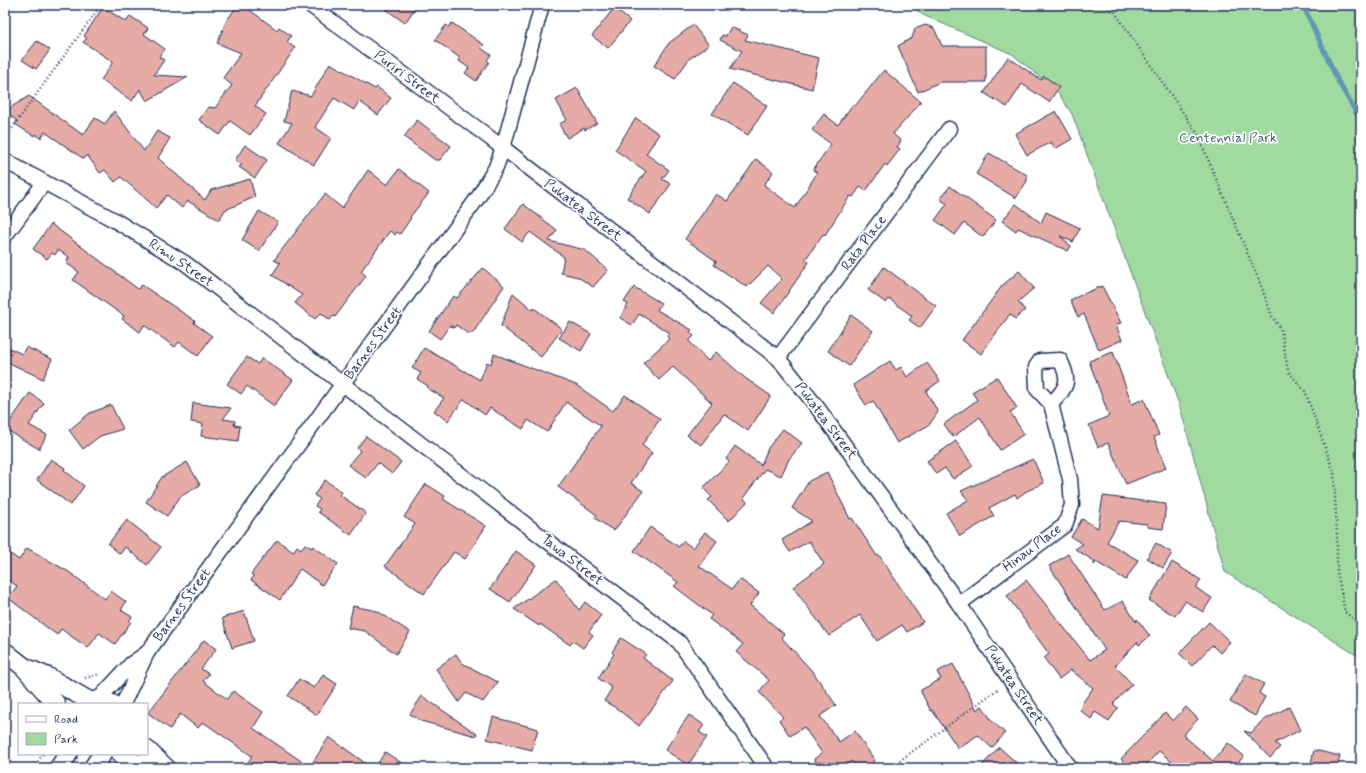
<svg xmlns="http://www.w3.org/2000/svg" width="1366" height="773" font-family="Mynerve,sans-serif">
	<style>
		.green { fill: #a1da9e; stroke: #5e847e }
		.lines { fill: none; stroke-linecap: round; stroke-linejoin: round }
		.stream { stroke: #6197b5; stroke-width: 5 }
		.building { fill: #e6aba5; stroke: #1b2f5e }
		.minor-casing { stroke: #1b2f5e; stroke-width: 17 }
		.tertiary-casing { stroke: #1b2f5e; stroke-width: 21 }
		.path { stroke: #1b2f5e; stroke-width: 2.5; stroke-dasharray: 1 3; stroke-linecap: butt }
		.minor { stroke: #fff; stroke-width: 14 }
		.tertiary { stroke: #fff; stroke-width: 18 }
		.labels { text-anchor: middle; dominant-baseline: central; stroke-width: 3.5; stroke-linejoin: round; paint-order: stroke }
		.street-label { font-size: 14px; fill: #1b2f5e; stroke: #fff }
		.park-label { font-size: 14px; fill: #436271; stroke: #fff }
	</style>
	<rect width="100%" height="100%" fill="#fff"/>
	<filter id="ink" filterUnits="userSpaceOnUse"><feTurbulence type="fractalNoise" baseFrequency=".025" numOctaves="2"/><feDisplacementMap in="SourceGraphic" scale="8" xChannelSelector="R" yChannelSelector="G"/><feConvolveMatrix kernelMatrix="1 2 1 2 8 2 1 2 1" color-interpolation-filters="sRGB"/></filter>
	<g filter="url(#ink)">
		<polygon class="green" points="910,5 1361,5 1361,658 1225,572 1180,407 1072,114 1056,90 1012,54 923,15"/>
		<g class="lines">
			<polyline class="stream" points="1303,5 1338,81 1361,121"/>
		</g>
		<g class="building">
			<polygon points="238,5 243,5 277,30 279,27 291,36 287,42 295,48 255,106 266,114 250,135 230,121 220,135 199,120 208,107 215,108 232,85 223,78 241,53 217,43 227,20"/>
			<polygon points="380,5 417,5 405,23"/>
			<polygon points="103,7 126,22 130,16 148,28 144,34 165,49 159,57 164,60 154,75 188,77 147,101 140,89 132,101 101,80 113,62 83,42 87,38 84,36"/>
			<polygon points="614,8 630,21 608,48 592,36"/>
			<polygon points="452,23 484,45 481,48 491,55 487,60 489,62 476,81 465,73 469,68 459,61 460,58 435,40 446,25 449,27"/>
			<polygon points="693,25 709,45 689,59 675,79 654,66 669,43"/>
			<polygon points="925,25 934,28 942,46 986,46 986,82 940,82 918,92 898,46 912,38 915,29"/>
			<polygon points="731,27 748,35 745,40 819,58 812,89 730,69 742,51 720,40 722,35 726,36"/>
			<polygon points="37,41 50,50 36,69 22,60"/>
			<polygon points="1008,57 1041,80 1044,76 1059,87 1049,102 1022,84 1007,107 984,93"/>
			<polygon points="330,63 375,89 377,87 391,98 378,115 359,101 354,110 334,98 315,127 331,138 314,165 279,143 292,123 284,121 292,91 311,96"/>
			<polygon points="884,70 921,102 893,134 901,141 897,147 900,149 887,166 885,164 866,191 860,187 853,197 850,196 825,235 823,234 805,260 809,262 774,313 761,303 782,279 768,266 747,287 714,265 716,261 685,239 716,194 727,201 756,159 773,172 764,185 795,208 817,173 813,170 831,144 812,130 824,114 838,125 853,104 855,106"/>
			<polygon points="733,83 767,106 748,135 712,114"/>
			<polygon points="577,88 597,123 585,130 584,128 567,138 559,124 567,120 556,100"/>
			<polygon points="29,96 83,135 95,118 105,124 114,111 144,151 157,131 170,138 158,158 205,200 211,190 250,179 255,197 225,210 219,220 188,201 182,208 167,195 156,208 121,177 115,182 105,170 100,173 87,155 84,159 45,132 41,138 35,134 34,136 15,124 17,121 5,111"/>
			<polygon points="1056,111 1072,139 1055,149 1051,142 1027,155 1015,134"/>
			<polygon points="636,118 659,134 646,154 669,170 662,179 671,184 650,214 627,198 646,171 615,150"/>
			<polygon points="417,120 451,146 440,160 435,160 404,137"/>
			<polygon points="245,145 267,160 255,178 239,167 242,165 235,160"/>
			<polygon points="989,153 1027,175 1027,181 1016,198 976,174"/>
			<polygon points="399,169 429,193 410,217 411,218 400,234 397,232 395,235 390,231 361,271 366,276 335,317 333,316 330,320 321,313 315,319 295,303 302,295 272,275 280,263 274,260 325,194 342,208 368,170 387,185"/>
			<polygon points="950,186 996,220 983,237 964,223 955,235 935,220 947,204 940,199"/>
			<polygon points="523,204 557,230 549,241 585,250 608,270 593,287 578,277 561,273 564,257 530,232 522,242 505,229"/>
			<polygon points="1016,204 1041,223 1046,212 1080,228 1073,242 1060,236 1071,246 1068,251 1018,228 1016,231 1002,221"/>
			<polygon points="259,211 278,222 259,251 242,240"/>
			<polygon points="51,224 138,289 142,285 195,321 194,323 212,336 198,356 179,342 175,347 144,325 140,332 122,319 124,316 73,280 79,272 66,263 69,257 58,250 55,255 52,253 47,259 33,249"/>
			<polygon points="884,267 936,306 920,328 909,320 912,316 889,299 886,303 868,290"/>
			<polygon points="483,268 504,286 473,333 467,333 456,325 454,328 450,325 440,339 429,331 453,296 457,298"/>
			<polygon points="1019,271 1034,288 1018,302 1025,310 1015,319 1010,314 981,354 962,340 1002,286"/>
			<polygon points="1102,286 1121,323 1116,325 1122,340 1099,350 1084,314 1078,317 1070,300"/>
			<polygon points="634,287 661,303 657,310 692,330 690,332 694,336 689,341 708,361 716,352 745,378 771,396 748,431 724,414 701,445 687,435 712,403 673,367 659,380 643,363 669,339 667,336 670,333 639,314 632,325 620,318 628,304 624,302"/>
			<polygon points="513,293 533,310 534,308 562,329 541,357 501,326"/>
			<polygon points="851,315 873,331 849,366 828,351"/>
			<polygon points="570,322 591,334 581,351 559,338"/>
			<polygon points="5,346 22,354 26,347 52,359 43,379 5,361"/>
			<polygon points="424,348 480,380 487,362 491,364 494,354 576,385 613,411 625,395 660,419 642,445 652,453 631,483 643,491 614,531 595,518 597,515 558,487 601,426 566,402 547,432 528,420 523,429 490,408 485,415 464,399 448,421 434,411 444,398 427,388 428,386 417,379 421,373 412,368"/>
			<polygon points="1113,352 1132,404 1144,399 1159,435 1154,437 1166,468 1126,484 1108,443 1098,447 1089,425 1109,416 1089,361"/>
			<polygon points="247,357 258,364 262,358 293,380 274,406 247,386 241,394 227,384"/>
			<polygon points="890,361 896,370 901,367 907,377 927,363 940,381 926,391 938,412 929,425 897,443 873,401 866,405 853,385"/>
			<polygon points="997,377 1017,408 1010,412 1024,434 1000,450 980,417 953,437 944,424 977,400 972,392"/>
			<polygon points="30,393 44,403 29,425 47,435 39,449 5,429"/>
			<polygon points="193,403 231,408 223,419 235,421 234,425 240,426 238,441 201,436 203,424 191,422"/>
			<polygon points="111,405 123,429 100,436 83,449 69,430 90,413"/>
			<polygon points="783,429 802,443 789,459 781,476 765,469 743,498 747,502 729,521 708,500 712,497 703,488 729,462 726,459 735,446 761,465 768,448"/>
			<polygon points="366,436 401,462 392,474 378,463 366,478 348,465 360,451 357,448"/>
			<polygon points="956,441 973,466 953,479 945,468 936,474 927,461"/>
			<polygon points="51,459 65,468 64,470 84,486 71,505 37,480"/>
			<polygon points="1033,459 1044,483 1025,492 1017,498 1015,494 989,508 994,516 960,536 946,513 968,500 961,491"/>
			<polygon points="187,462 200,485 180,497 167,516 146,502 162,477"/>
			<polygon points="827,472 850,519 852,518 877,556 879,555 923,622 907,632 902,625 877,641 860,615 829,636 793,587 824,564 809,541 790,552 782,540 812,521 792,508 809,481"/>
			<polygon points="325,480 342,492 340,495 366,513 351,535 318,512 320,509 315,506 320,499 314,495"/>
			<polygon points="426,484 445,496 443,499 486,526 465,559 454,552 424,594 385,566 415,524 404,517"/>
			<polygon points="1103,496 1166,504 1163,529 1147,527 1147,524 1119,521 1107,542 1138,560 1126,580 1096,562 1094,565 1094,561 1075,549 1083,544 1071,537 1082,519 1098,528"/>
			<polygon points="127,520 161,547 147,565 125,547 120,554 108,544"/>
			<polygon points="650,527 679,547 683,541 693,548 705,532 717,541 699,566 732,589 740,579 759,593 750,605 784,634 781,637 813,672 836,705 820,716 839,742 855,731 875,761 865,768 857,768 852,761 842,768 820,768 814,759 822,753 804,727 790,736 779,720 783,717 759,692 769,680 736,652 743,644 709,619 712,615 674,586 678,582 634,551"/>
			<polygon points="277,540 293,552 297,546 301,549 305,544 312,548 313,546 338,564 322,585 300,569 280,600 251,580 254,576 251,574"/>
			<polygon points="1156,543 1172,553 1163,568 1147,558"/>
			<polygon points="27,548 69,572 105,599 111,591 126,602 121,610 132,617 129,621 131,622 115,644 99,633 88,648 61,629 57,635 8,598 17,586 5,578 5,550 19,560"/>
			<polygon points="516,551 536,565 510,602 490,589"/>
			<polygon points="1068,554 1105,610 1123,601 1136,622 1137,619 1150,636 1139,645 1137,642 1115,666 1132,684 1113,704 1118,708 1109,721 1095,712 1091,719 1080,710 1083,702 1093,688 1071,670 1059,679 1044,658 1049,654 1007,596 1026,580 1090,660 1105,650 1049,566"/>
			<polygon points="1172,562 1201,580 1196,588 1212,598 1203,612 1185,601 1175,616 1149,600"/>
			<polygon points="556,579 579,610 585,602 601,615 589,632 593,635 583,648 573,641 570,645 540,624 539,626 514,609"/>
			<polygon points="353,606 377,611 410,632 396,654 365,631 348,628"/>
			<polygon points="244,611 254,641 232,648 222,618"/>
			<polygon points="1209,622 1230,642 1220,653 1212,645 1192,666 1179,653"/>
			<polygon points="621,638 646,654 643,658 673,681 639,726 616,708 604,701 612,688 598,678 614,654 612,652"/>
			<polygon points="204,640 216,649 201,669 209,674 203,681 227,699 233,691 263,712 253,728 310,767 329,737 372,768 244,768 252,756 203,722 198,728 180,714 170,729 148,713"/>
			<polygon points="456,654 462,663 498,682 483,702 466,693 459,702 436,669"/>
			<polygon points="953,664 977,710 982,706 992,721 1005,733 992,748 978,735 958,748 932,710 931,711 921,692 921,690 941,679 937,672"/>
			<polygon points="1246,674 1264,684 1259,693 1265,697 1255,716 1230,702"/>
			<polygon points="323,675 337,684 317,715 288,696 299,679 314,688"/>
			<polygon points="422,696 477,734 476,736 421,721 410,714"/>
			<polygon points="1186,707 1198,719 1183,735 1213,761 1228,743 1244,756 1234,768 1179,768 1159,751 1143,768 1130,768 1121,759 1165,713 1173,721"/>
			<polygon points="1289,707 1300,730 1275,743 1280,747 1270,758 1244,731 1251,733 1262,721"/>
			<polygon points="689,715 704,725 699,732 707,737 688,765 665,750"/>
			<polygon points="493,717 538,729 532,750 487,739"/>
			<polygon points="999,747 1022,768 980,768"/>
			<polygon points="1314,750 1340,756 1337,768 1310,768"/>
			<polygon points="385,752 409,768 375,768"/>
		</g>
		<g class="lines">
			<defs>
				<g id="minor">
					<polyline points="310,5 482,132 778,358 817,407 959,604 1070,768"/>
					<polyline points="5,161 116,221 185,263 679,642 767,768"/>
					<polyline points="5,236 44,183"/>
					<polyline points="778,358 949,129"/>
					<path d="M959,604l106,-79 7,-20 -2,-26 -19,-75 -14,-15 -1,-22 4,-6 20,-1c11,21 7,28 -9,44"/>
					<polyline points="147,653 479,196 496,167 503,148 542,5"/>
					<polyline points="98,700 131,664 147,653 123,704"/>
				</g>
				<g id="tertiary">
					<polyline points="5,652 24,667 56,704"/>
					<polyline points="24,667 48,677 91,702"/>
					<polyline points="87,704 98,700 112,704"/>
					<polyline points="147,750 166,768"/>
					<polyline points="120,754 144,768"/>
					<polyline points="59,768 68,754"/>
					<polyline points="93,768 102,754"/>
				</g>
			</defs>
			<use href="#minor" class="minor-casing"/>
			<use href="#tertiary" class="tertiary-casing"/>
			<g class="path">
				<polyline points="1105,5 1114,11 1197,133 1260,283 1272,316 1281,330 1288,371 1305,391 1334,472 1337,538 1337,571 1345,612 1361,625"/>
				<polyline points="5,138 101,5"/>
				<polyline points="85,678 100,674"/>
				<polyline points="33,768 43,754"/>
				<polyline points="890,768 998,689"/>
			</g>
			<use href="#minor" class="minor"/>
			<use href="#tertiary" class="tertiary"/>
		</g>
	</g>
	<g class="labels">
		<g class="street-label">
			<text transform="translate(407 77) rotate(37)">Puriri Street</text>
			<text transform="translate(583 210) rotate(37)">Pukatea Street</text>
			<text transform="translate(864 243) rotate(-53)">Rata Place</text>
			<text transform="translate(181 263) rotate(34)">Rimu Street</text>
			<text transform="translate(373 343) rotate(-54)">Barnes Street</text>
			<text transform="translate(826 421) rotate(53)">Pukatea Street</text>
			<text transform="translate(1032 548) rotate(-37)">Hinau Place</text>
			<text transform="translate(572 560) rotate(38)">Tawa Street</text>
			<text transform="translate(182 605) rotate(-54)">Barnes Street</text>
			<text transform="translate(1014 685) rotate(56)">Pukatea Street</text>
		</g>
		<g class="park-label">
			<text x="1228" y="138">Centennial Park</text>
		</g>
	</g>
	<rect width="1366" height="773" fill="none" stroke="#fff" stroke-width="20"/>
	<rect x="10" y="10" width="1346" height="753" fill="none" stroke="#1b2f5e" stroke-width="1.5" filter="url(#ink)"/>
	<rect x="18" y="703" width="130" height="52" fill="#ffffff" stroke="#a4acbf"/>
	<rect x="26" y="716" width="20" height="6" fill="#ffffff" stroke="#a4acbf"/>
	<text x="54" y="723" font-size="12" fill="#1b2f5e">Road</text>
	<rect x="26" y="733" width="20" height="12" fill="#a1da9e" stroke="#a4acbf"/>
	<text x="54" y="743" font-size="12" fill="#1b2f5e">Park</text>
</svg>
